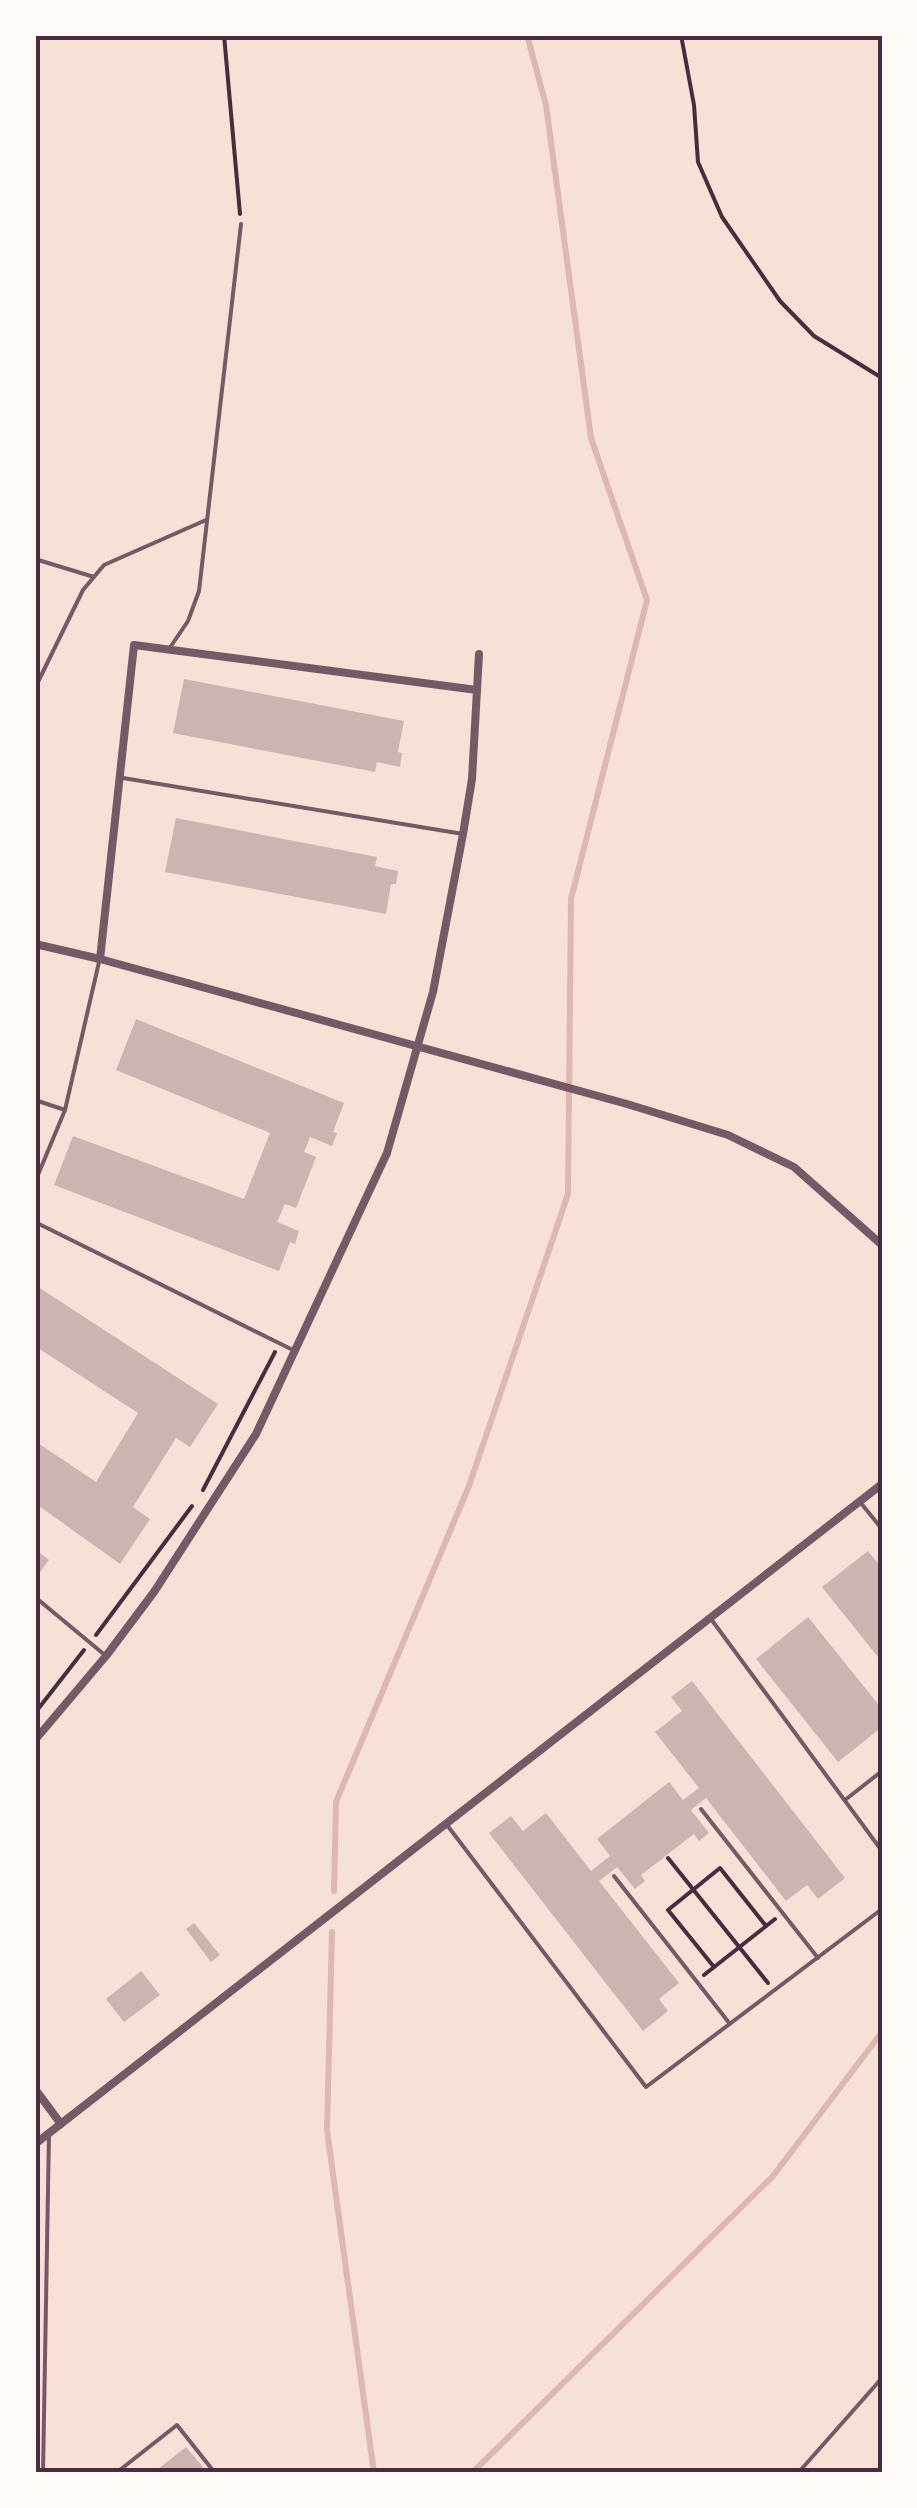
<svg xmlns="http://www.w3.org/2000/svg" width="917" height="2508" font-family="Mulish,sans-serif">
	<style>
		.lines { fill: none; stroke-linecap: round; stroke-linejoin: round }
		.stream { stroke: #dcb8b0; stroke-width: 6 }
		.building { fill: #ccb4b1 }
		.path { stroke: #4a2c40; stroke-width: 4 }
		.service { stroke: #755966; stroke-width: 4 }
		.minor { stroke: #755966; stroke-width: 8 }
		.neatline { fill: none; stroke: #4a2c40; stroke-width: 4 }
	</style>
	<rect width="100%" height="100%" fill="#f7e1d7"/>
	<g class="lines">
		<g class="stream">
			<polyline points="334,1891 336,1802 469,1486 568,1194 571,899 647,600 591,438 546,105 527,35"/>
			<polyline points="332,1932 327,2130 374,2473"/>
			<polyline points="472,2473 773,2176 882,2032"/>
		</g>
	</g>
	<g class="building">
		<polygon points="184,679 404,721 398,752 402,753 400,767 377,762 375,772 173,733"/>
		<polygon points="176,818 377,857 375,866 398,871 396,884 391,884 386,914 165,872"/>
		<polygon points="136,1019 344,1103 333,1132 337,1133 332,1146 310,1137 304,1152 316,1157 296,1208 285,1204 277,1222 299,1231 295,1244 290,1242 279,1271 54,1185 73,1136 244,1199 270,1133 116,1070"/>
		<polygon points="35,1285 218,1404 190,1447 176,1438 133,1507 150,1519 120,1564 35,1503 35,1441 96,1482 138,1413 35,1346"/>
		<polygon points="35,1549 49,1560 35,1579"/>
		<polygon points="868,1551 882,1568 882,1662 822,1587"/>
		<polygon points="808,1617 882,1709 882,1727 838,1762 756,1659"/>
		<polygon points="692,1681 845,1878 818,1899 807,1885 786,1901 706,1798 691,1810 709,1833 699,1841 694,1834 641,1875 645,1881 635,1889 617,1867 599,1881 679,1983 659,1999 668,2011 643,2031 489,1833 511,1816 523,1831 546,1813 591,1871 610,1856 597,1839 669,1782 683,1800 699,1788 655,1732 682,1711 671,1697"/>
		<polygon points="194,1923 220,1955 211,1962 186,1929"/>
		<polygon points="141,1971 160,1995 124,2022 106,1999"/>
		<polygon points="186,2447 208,2473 153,2473"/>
	</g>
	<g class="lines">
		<g class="path">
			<polyline points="224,35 240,214"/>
			<polyline points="681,35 694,105 698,162 722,217 780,301 814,336 882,378"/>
			<polyline points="203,1490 275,1352"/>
			<polyline points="96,1635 192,1506"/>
			<polyline points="35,1713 84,1650"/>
			<polyline points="668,1858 768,1983"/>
			<polyline points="714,1967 668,1910 720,1868 766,1926"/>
			<polyline points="704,1975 775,1919"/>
		</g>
		<g class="service">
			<polyline points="35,559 94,577"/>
			<polyline points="169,649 188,621 199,591 241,224"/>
			<polyline points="35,688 83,590 104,565 206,520"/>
			<polyline points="123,778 463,834"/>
			<polyline points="35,1100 65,1110"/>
			<polyline points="35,1182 65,1110 99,962"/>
			<polyline points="35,1222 295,1351"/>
			<polyline points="860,1502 882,1529"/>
			<polyline points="35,1597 106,1656"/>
			<polyline points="711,1619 882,1851"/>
			<polyline points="845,1800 882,1771"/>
			<polyline points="701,1809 818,1958"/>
			<polyline points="447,1825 646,2087 882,1909"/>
			<polyline points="614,1876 730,2024"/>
			<polyline points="43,2473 49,2133"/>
			<polyline points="116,2473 177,2425 215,2473"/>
			<polyline points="798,2473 882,2378"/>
		</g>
		<g class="minor">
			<polyline points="35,944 100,959 627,1104 728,1135 794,1167 882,1245"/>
			<polyline points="100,959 134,645 477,690"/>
			<polyline points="35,1740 106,1656 154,1592 256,1434 387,1153 433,992 463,834 472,779 479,654"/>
			<polyline points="35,2089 61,2124"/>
			<polyline points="35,2144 882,1484"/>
		</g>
	</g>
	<rect width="917" height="2508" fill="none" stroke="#fffaf5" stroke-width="75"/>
	<rect x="38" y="38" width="842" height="2432" class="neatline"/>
</svg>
